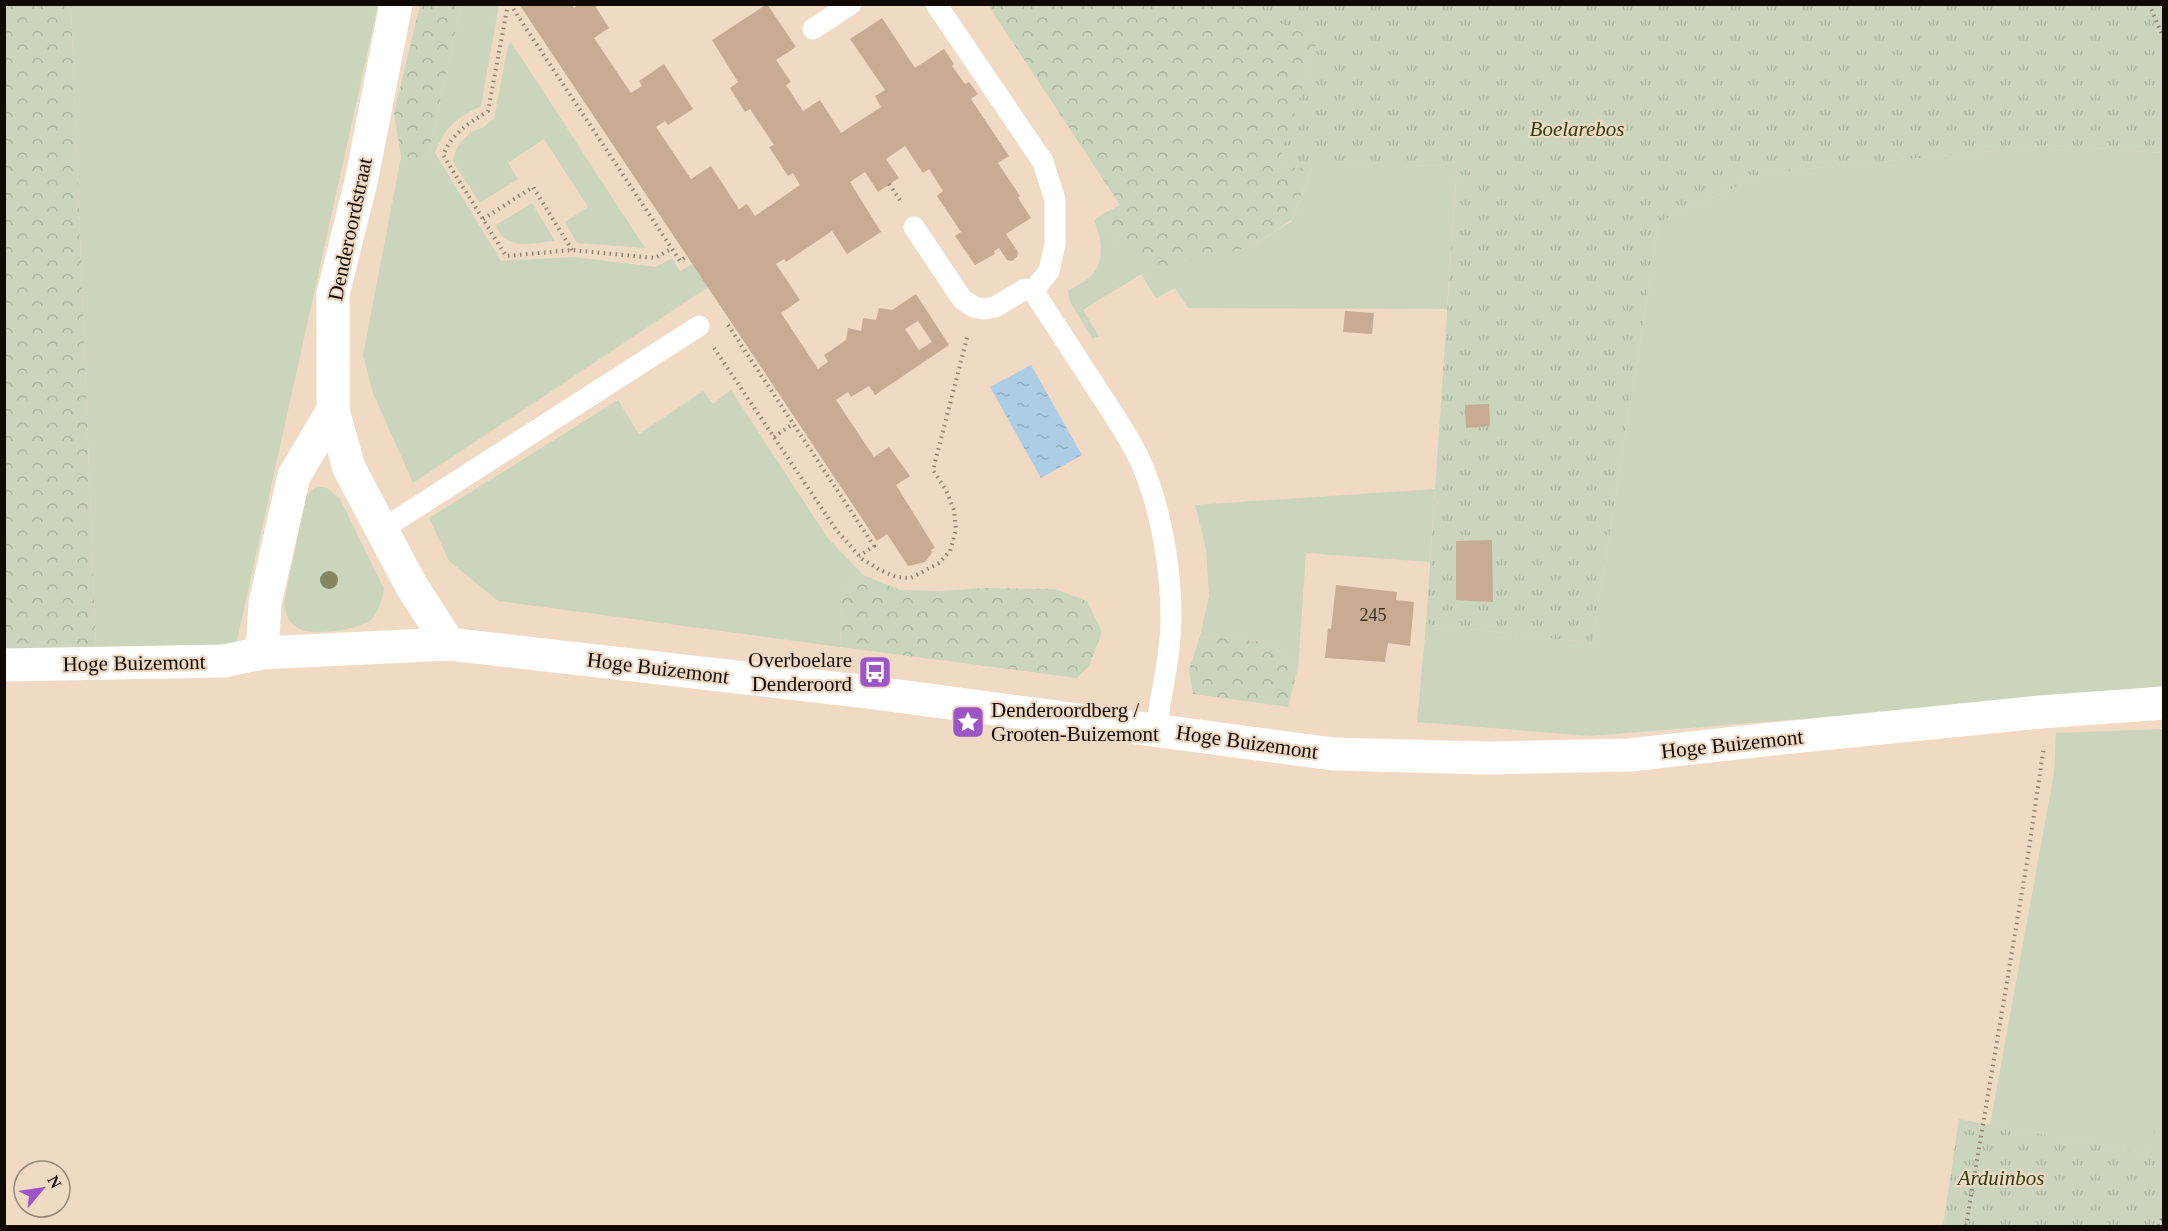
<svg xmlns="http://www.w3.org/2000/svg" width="2168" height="1231" font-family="Georgia,serif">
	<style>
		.grass { fill: #cad5bc }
		.forest { fill: url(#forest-crowns) }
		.park { fill: url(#park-tufts) }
		.water { fill: url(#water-ripples) }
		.building { fill: #c7ac93; fill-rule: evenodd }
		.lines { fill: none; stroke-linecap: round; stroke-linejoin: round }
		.path { stroke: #928273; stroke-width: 4; stroke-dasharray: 1.5 4.5; stroke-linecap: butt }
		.lane { stroke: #fff; stroke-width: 21 }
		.street { stroke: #fff; stroke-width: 33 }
		.secondary { stroke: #fff; stroke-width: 33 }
		.tree { fill: #85855f }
		.labels { text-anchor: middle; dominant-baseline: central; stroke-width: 4.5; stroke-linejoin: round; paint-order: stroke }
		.number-label { font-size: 18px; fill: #3e3228 }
		.park-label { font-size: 21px; font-style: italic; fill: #2d3f0c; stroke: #f1dac4 }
		.street-label { font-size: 21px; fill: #110a04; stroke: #f1dac4 }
		.poi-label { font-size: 21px; fill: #110a04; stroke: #f1dac4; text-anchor: end }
	</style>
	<defs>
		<pattern id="forest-crowns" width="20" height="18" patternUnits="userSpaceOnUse" patternTransform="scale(1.5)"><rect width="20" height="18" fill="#cad5bc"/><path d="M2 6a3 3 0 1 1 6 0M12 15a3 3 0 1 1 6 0" fill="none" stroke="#acb6a0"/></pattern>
		<pattern id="park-tufts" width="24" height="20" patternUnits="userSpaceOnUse" patternTransform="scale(1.5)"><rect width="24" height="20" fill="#cad5bc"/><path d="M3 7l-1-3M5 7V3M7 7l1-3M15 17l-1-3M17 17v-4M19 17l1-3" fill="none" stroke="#acb6a0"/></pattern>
		<pattern id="water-ripples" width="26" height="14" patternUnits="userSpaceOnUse" patternTransform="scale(1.5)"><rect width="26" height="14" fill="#accde3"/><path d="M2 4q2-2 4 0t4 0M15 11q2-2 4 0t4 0" fill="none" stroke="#93afc1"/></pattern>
	</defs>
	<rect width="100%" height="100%" fill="#f1dac4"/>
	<g class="grass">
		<polygon points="71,5 378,5 236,645 96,649"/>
		<path d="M461,5h38l-18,101c-25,12 -36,21 -46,47l66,108 73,-4 82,10 16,-9 8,13 13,-7 15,23 -295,196 -40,-90 -10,-38 38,-198 19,2 9,-7z"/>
		<polygon points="511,42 645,248 577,243 565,222 588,207 544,139 508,163 518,179 480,203 453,162 455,151 462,141 471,132 484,127 494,118 508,46"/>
		<polygon points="2051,145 2163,153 2163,686 1900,711 1590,736 1417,722 1426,624 1592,643 1659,222 1766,173"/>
		<path d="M1457,165l-10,144 -259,-1 -13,-20 -19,10 -15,-24 -58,36 16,26 -6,3 -23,-37 -2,-11c7,-5 18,-9 24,-16 14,-15 9,-38 2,-54l7,-6 18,29 131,3 42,-26 20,-54z"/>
		<path d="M532,203l23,38c-22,2 -50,11 -59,-16z"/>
		<polygon points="731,390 827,537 863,575 842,596 840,647 498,601 449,561 429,518 618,400 639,434 703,391 713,404"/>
		<path d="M320,487l7,1 13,11 44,90c-2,10 -5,22 -12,30 -11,11 -59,17 -72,10 -11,-5 -15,-15 -16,-26l22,-107 8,-8z"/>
		<polygon points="1435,489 1430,562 1306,553 1298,668 1268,642 1200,636 1209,596 1206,549 1195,505"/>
		<polygon points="2163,729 2164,1093 2149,1154 1990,1125 2054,773 2056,733"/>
	</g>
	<g class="forest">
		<polygon points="4,5 71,5 96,649 5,651"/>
		<polygon points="420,5 461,5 429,152 420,159 401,157 394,113"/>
		<polygon points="988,5 1237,5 1318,39 1278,168 1312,167 1292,220 1250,247 1163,267 1119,244 1101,215 1120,205"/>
		<polygon points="863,575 900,590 942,591 984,588 1055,589 1087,601 1102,632 1089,666 1077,678 840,647 842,596"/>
		<polygon points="1200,636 1268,642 1298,668 1288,707 1193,694 1189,670"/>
	</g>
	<g class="park">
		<polygon points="1237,5 2163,5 2163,153 2051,145 1766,173 1659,222 1592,643 1426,624 1457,165 1277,168 1318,39"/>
		<polygon points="2163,1093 2163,1226 1943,1226 1959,1119 2149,1154"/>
	</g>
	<polygon class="water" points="1031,365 1082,455 1041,478 990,387"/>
	<g class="building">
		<path d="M519,4h53l2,4 5,-4h15l15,24 -15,10 37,55 11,-7 -3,-5 25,-17 29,45 -25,16 -3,-4 -9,6 35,52 20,-13 28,43 8,-5 8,12 45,-31 -7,-12 -5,3 -19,-29 5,-2 -24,-36 -5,3 -15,-24 8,-6 -26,-42 55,-36 29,43 -20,13 15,22 -5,3 17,26 17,-11 21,33 40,-26 -6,-11 10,-6 -35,-51 32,-21 33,50 29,-19 10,15 -2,2 13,18 4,-2 9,12 -7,5 38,57 -11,7 22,33 -2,2 13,20 -25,16 12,18 -1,5 -5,4 -5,-1 -8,-12 -5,3 1,3 -20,11 -20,-29 6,-4 -24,-36 6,-5 -14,-22 -6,4 -18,-27 -19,13 13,19 -21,14 -13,-20 -15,10 31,50 -34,22 -15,-23 -46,31 -2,-3 -8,5 24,36 -19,13 37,56 10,-7 -4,-7 22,-15 2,-12 13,3 2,-13 13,2 3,-12 13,2 24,-16 33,51 -74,50 -6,-9 -18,11 -3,-5 -12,8 38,57 15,-10 21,29 -14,9 39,63 -4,2 1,3 -7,9 -17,4 -21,-32 -10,7zM918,321l14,21 -13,8 -14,-21z"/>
		<polygon points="1345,311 1374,313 1372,334 1343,332"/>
		<polygon points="1489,404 1490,426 1466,428 1465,405"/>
		<polygon points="1492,540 1493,602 1456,600 1456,541"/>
		<polygon points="1336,585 1397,592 1396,600 1414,602 1410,646 1388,643 1385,662 1325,658 1328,628 1331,629"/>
	</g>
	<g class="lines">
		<g class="path">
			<path d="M508,4l-20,107c-21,14 -34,20 -45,44l63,101 66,-6 83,8 16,-9"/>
			<polyline points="510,4 680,261 687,256"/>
			<polyline points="2149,4 2164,39"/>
			<polyline points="889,184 902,203"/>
			<polyline points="483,219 533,187 572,250"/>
			<polyline points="728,325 874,546 859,556"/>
			<polyline points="714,348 837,531 862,559 880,570 896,577 911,578 939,563 950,551 956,530 954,510 946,490 933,470 968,334"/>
			<polyline points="774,437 793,424"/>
			<polyline points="1966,1226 2027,862 2044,746"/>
			<polyline points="2159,1226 2164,1214"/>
		</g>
		<g class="lane">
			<polyline points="936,4 1043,162 1055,200 1055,244 1049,271 1033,291"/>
			<polyline points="813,29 851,4"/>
			<path d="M914,227l48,72 12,8 10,2 11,-2 30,-18 8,2c21,31 41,63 62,95 15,23 31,46 43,70 22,46 33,110 33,161 0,38 -10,75 -15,113"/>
			<polyline points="381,530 699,326"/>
		</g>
		<polyline class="street" points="4,665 224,661 262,653"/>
		<g class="secondary">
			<polyline points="396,4 361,182 333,294 333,410 349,468 411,585 449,644"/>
			<polyline points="333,410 294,476 265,603 262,653 449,644 868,692 1333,754 1488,758 1630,755 1763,740 2040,712 2164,703"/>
		</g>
	</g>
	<circle class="tree" cx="329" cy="580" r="9"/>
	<defs>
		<symbol id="bus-square" viewBox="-11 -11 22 22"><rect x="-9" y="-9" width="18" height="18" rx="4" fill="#9c55c8" stroke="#f1dac4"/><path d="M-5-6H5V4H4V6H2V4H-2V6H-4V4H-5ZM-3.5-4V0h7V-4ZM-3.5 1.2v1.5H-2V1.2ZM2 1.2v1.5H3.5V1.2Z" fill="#fff"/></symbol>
		<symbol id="sight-square" viewBox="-11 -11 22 22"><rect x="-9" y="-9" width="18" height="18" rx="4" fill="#9c55c8" stroke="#f1dac4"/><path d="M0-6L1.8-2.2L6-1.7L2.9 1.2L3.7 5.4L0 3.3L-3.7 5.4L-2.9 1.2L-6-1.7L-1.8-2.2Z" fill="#fff"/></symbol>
	</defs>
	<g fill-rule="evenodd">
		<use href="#bus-square" x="856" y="653" width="38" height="38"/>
		<use href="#sight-square" x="949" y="703" width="38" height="38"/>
	</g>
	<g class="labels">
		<g class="number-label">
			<text x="1373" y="615">245</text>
		</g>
		<g class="park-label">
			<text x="1577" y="129">Boelarebos</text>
			<text x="2001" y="1178">Arduinbos</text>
		</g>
		<g class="street-label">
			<text transform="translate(350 229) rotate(-78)">Denderoordstraat</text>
			<text transform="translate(134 663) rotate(-1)">Hoge Buizemont</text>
			<text transform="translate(658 668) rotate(7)">Hoge Buizemont</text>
			<text transform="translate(1247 742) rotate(8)">Hoge Buizemont</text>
			<text transform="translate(1732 744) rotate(-6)">Hoge Buizemont</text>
		</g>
		<g class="poi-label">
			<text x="852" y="660">Overboelare<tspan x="852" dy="24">Denderoord</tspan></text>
			<text x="991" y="710" text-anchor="start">Denderoordberg /<tspan x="991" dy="24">Grooten-Buizemont</tspan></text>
		</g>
	</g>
	<rect width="2168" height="1231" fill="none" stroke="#110a04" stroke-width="12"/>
	<g transform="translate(42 1189) rotate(61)"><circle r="28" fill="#f1dac4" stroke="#978777" stroke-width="1.5"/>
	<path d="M0-4.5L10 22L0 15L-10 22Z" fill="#9c55c8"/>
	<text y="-9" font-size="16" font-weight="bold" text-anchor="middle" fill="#110a04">N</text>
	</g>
</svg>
